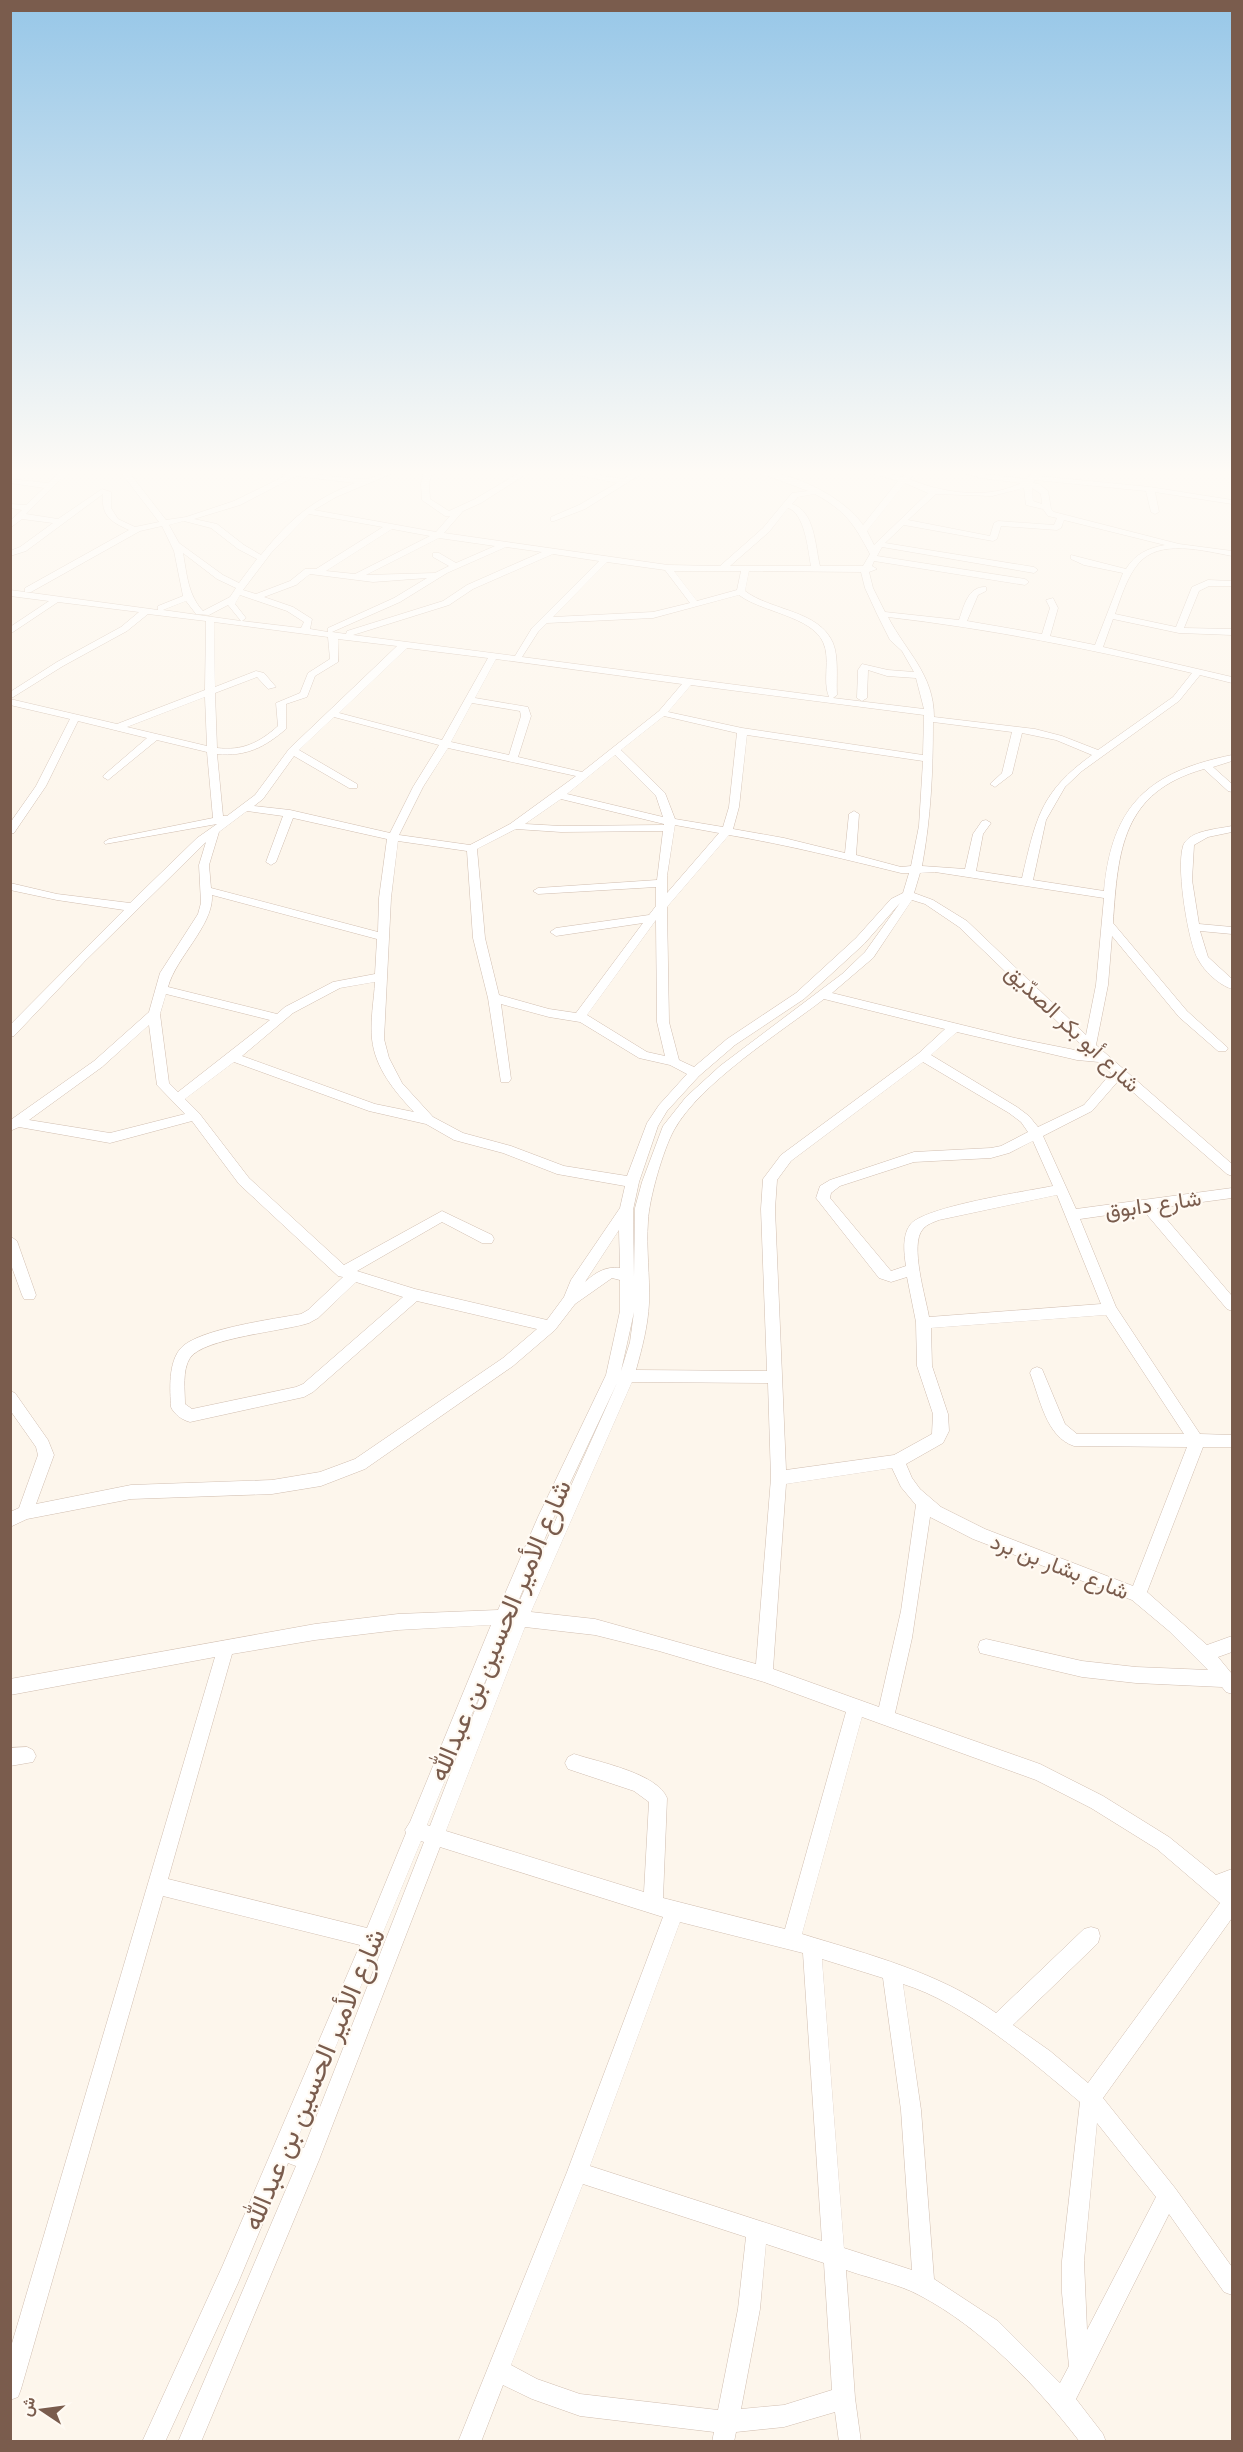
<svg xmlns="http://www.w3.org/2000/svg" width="1243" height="2452" font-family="Mulish,Vazirmatn,sans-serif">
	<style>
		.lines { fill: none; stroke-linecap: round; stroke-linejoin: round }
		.minor-casing { stroke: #d1beb0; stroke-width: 1 }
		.minor { fill: #fff; fill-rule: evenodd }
		.labels { text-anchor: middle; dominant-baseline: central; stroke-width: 4.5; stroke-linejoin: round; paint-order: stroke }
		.street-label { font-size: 22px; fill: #7a5c4d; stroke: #fffaf3 }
		.near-street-label { font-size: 27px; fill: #7a5c4d; stroke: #fffaf3 }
	</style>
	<rect width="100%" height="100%" fill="#fdf6ec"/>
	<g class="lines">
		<defs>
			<g id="minor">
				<path d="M61,471h8l-43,43 32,5 44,-30 9,3v16l7,11 17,8 24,-5 -39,-51h8l38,49 20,-3 48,-16 53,-26 -15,-4c31,0 57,6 89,8 12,1 24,-8 37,-8l-62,26 -22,13 122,22 14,-16h-5l-23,-16 -1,-16 3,-13h8l-3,13 1,15 19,12 26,-12 47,-28h9l-50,32 -18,8 -19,22 224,32 52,1 43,-38 29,-35 16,-2 -53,-20c36,0 88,25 108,54l35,-44 -34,-10h14l24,6 9,-6h9l-11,8c33,14 79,21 112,4l-40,-5 -24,-7 70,8 7,-8h8l-4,5 112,11 82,13v4l-77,-12 4,20 -4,2 -4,-2 -5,-21 -111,-11 -2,3 6,1 9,7 3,18 3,3 125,32 53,7v5c-28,-5 -73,-18 -94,8 -11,13 -17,33 -23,50l61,13 16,-40 16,-7 24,1v5h-23l-10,5 -15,37 48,1v6l-53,-2 -66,-14 -10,28 129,30v6l-32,-8 -21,26 -97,70 -17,16 -19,33 -13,60 71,11c8,-87 45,-119 128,-136v6l-19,6 19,17v8l-4,-1 -24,-22c-82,23 -86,81 -91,154l74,88 41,37 -2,3h-8l-39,-34 -67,-81 -4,49 -12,60 136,119v12l-5,-2 -108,-94 -27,31 -49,25 33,73 156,-21v10l-75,10 75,88v15l-5,-2 -84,-99 -63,9 36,88 84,127 32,1v12h-29l-56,145 60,53 25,-9v16l-14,5 14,17v20l-6,-2 -4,-5 -86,-4 -54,-6 -102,-24 -2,-6 2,-6 6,-2 96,22 54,6 72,3 -39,-39 -37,-31 -159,-61 -43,-22 -18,121 -17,75 145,51 63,32 66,41 47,38 16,-6v18l-1,1 1,1v29l-129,180 72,90 57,79v28l-8,-3 -55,-78 -93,185 27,35 3,8h-26c-43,-56 -98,-114 -161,-147 -20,-11 -51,-17 -73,-25l9,128 6,44h-22l-4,-30 -51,15 -48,5 -2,10h-22l2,-10 -134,-16 -48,-17 -29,-14 -22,57h-23l109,-270 96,-255 -223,-70 -121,313 -118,282h-23l118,-276 -8,-3 -50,120 -73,159h-23l80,-175 138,-322 -197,-49 -142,493 -3,8 -8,3v-50l205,-693 -205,38v-16l305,-55 83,-10 100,-4 40,-93 68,-142 14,-64v-31l-8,-2 -37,26 -20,26 -42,36 -148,103 -44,17 -49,8 -141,5 -104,20 -17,8v-15l9,-4 19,-53 -2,-8 -26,-37v-19l5,2 33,47 6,15 -18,49 95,-19 141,-5 48,-8 35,-13 148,-101 34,-29 -120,-28 -104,91 -9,5 -114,25c-8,-2 -16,-8 -19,-15 -1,-17 -3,-45 10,-59 17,-19 93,-29 120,-34l7,-4 35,-33 -5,-1 -99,-92 -47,-63 -82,22 -91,-16 -9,4 2,-12 82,-58 55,-49 11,-39 38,-59 3,-11 -2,-38 7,-23 -121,119 -71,75 -4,1v-12l114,-115 -67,-10 -47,-10v-7l47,11 73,9 67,-65 20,-14 -112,20 -1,-2 5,-3 104,-21 -6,-66 -50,-12 -49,40 -5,-3 1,-2 43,-37 -69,-17 -32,65 -32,47 -4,1v-11l26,-37 34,-67 -60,-14v-6l107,25 88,-34 1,-69 -58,-7 -21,17 -64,35 -53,33v-7l47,-30 64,-35 18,-15 -81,-10 -48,32v-7l39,-26 -39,-5v-6l148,20v-4l25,-10 -9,-45 -12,-25 -22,5 -109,61h-6v-4l104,-58c-18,-8 -28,-14 -26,-36l-77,57 -16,5v-5l10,-4 33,-24 -31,-4 -12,9v-7l12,-11 -12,-2v-4l16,1 18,-17 -34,-5v-4l38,4zM296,476l59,7c-43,17 -65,36 -94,72l-17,-10 -27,-21 -23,-5 46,-14zM905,483l23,10 -54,52 -7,-14zM1024,488l2,17 17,4 5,7 9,2 -3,7 -56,-4 -4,2 -4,13 -82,-16 28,-26 56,2zM1032,488l9,6 1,10 -9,-3zM815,494c31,17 39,30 55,60l-7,12h-43c-5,-20 -5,-55 -28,-62l6,-7zM788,508c17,5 20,42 23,58h-81l39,-34zM309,514l74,13 -67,42h-11l-15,12 -34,13 -13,-4 28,-37zM1064,520l101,25c-17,3 -30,9 -39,24l-55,-14v4l13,6 39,8 -28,72 -45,-9 8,-28 -5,-10 -7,2 4,8 -8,26 -75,-13 11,-26 8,-4v-4c-18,-1 -22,19 -27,33l-74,-8 -12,-24 -4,-16 8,-3 -5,-3 2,-5 151,24 4,-3 -4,-3 -148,-23 5,-9 152,26 4,-3 -4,-3 -149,-24 19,-18 89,16 4,-2 4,-13 56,4 4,-2zM184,521l27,7 27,21 19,10 -18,24 -16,-8 -44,-32 -10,-18zM392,529l38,7 -75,38 -29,-3zM439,538l56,8 -39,17 -17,-10h-6v4l16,9 -14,7 -69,2zM506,547l36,5 -75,33 -24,16 -96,30 -1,3 -14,-2 68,-30 47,-29zM183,553l34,26 19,9 -6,9 -27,14c-15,-16 -16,-36 -20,-58zM553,554l46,7 -67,67 -17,28 -162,-21 96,-30 24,-16zM607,562l58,8 25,33 -37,9 -100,5zM674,571h67l-4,19 -40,11zM749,571l112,1 4,16 12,26 13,26 12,11 12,21 -26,-2 -26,-6 -4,6 -1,28 5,3 5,-3 1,-28 19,6 29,2 8,31 -91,-11 4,-3c-1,-16 2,-37 -4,-52 -14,-33 -62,-32 -88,-52zM310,574l63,8 54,-4 -33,20 -66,30v4l-18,-3 2,-10 -19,-12 -29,-10 32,-12zM240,595l47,16 17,11 -3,6 -59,-7 4,-3 -11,-14zM739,595c22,17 72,21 84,47 8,17 -1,38 6,55l-307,-40 16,-25 9,-9 106,-5zM186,601l10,13 13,1 19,-10 13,16 -78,-11zM888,617c104,12 202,32 304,56l-19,24 -75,53 -36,-14 -27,-7 -101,-12c0,-43 -28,-65 -46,-100zM214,622l114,15 2,22 -22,14 -8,20 -24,10 2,23c-19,17 -36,25 -61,22l-2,-55 42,-16 11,12 8,-2 -12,-14 -8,-2 -41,16zM338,639l59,7 -108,103 -34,46 -28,21h-4l-6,-62c29,3 48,-7 69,-25v-25l21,-7 8,-21 23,-14zM407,648l81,10 -46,82 -103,-27zM496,659l186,25 -23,27 -77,61 -64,-15 13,-41 -3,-9 -53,-9zM691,685l233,30 -1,40 -181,-27 -74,-16zM205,697l2,49 -80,-19zM472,703l48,8 1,5 -12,39 -58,-13zM664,716l73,17 -8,74 -6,20 -48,-8 -10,-26 -44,-43zM334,717l105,28 -26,42 -23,46 -100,-23 -36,-4 9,-7 31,-43 55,32h8v-4l-58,-34zM933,722l79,10 -10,41 -12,11 5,3 17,-13 10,-41 34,7 36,15c-52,37 -56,64 -70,123l-46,-7 7,-37 8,-11 -5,-3 -4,1 -9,13 -8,35 -43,-3c9,-49 11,-95 11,-144zM747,735l176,26 -4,65 -8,40 -10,1 -45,-12 3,-41 -5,-3 -5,3 -4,39 -61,-15 -51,-9 6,-22zM448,748l128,28 -66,48 -40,21 -71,-10 24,-48zM615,755l41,41 7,21 -96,-23zM561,799l103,25v1l-103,1 -36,-2zM247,811l36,5 -17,46 5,3 5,-3 17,-44 94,21 -8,59 -1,34 -167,-44 -2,-23 10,-33zM675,825l44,8 -52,60v-17zM516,829l45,3 102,-1 -6,49 -119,8 -5,3 5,3 118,-7v19l-7,9 -93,13 -6,4 6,4 87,-13 -67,90 -27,-4 -50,-14 -14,-57 -8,-89zM729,835c59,10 115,24 172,38h8l-6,20 -12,6 -35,39 -60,55 -69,46 -33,28 -15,-7 -10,-38 -2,-115zM398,841l69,10 6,87 15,60 13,84h8l2,-3 -10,-75 48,13 31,5 59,36 31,7 17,9 -28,31 -12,18 -20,53 -63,-10 -53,-20 -48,-13 -30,-16 -31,-34 -13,-25 -5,-19 7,-141zM935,872l169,26 -8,87 -10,50 -119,-114 -34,-21 -19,-7 6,-20zM212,895l165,44 -2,35 -42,8 -48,25 -8,7 -109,-27c8,-30 46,-62 44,-92zM912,900l13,4 34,23 131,126 -75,-15 -183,-45 41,-35zM900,903l-35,49 -23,22 -122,92 -34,31 -23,29 -21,56 -7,26 -1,69 -1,-67 6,-28 19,-56 9,-15 32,-35 36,-31 69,-46 60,-55zM656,920l1,102 8,34 -18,-4 -60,-37zM375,982c-1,18 -5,39 -3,57 3,29 23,53 42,73l-39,-8 -133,-48 51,-43 47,-25zM166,994l104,26 -92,72 -9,-9 -9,-69zM824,999l121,30 -26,24 -138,102 -18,24 -2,30 6,162 -131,-1c6,-22 12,-44 13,-67 1,-27 -3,-54 -1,-82 1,-22 15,-71 26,-91 26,-47 107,-98 150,-131zM149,1025l8,60 28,29 -75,19 -81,-13 73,-53zM957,1032l120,28 22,2 12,11 -27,32 -46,22 -9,-11 -12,-9 -86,-52zM234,1062l135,49 57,13 28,16 49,13 54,21 68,12 -5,22 -49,72 -7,17 -17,23 -132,-31 -58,-18 85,-49 40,21h10l2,-4 -2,-4 -50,-24 -98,54 -95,-87 -50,-65 -14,-14zM923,1062l86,51 12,9 7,10 -27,14 -10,2 -77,4 -84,28 -10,6 -4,12 63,80 12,4 16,-5 9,45 1,44 16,48 -1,20 -38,21 -108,15 -11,-261 2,-29 14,-19zM1033,1141l20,45c-25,5 -131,21 -143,39 -8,11 -6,28 -4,41l-15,5 -61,-73 1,-5 9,-7 74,-24 77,-4 18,-5zM1057,1195l44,109 -172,13c-3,-19 -20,-73 -6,-88 4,-5 11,-7 16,-9zM619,1230l1,38c-15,-2 -25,5 -35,14zM356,1282l47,15 -100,87 -7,3 -104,22 -7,-5c0,-13 -3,-34 5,-46 13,-20 95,-27 119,-35l9,-5zM634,1312l-4,30 -9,29zM1106,1315l78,119h-107l-12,-10 -23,-55 -5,-2 -5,2 -2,4c10,25 16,64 44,73l113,1 -54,139 -148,-57 -44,-22 -21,-18 -8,-11 -6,-14 37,-21 6,-12 -1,-17 -16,-48 -1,-38zM632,1382l136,1 3,95 -15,186 -161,-45 -64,-7zM617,1383l-102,228h-1l40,-94zM892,1468l9,19 15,18 -15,106 -22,96 -106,-38 13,-185zM491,1625l-81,197 -5,8 1,3 -39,95 -199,-49 64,-225 83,-14 83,-10zM508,1625l-78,201 -3,-1zM525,1627l70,8 64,16 105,31 82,30 -61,217 -122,-31 4,-100c-10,-25 -69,-36 -93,-44l-6,3 -3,6 3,6 66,22 15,11 -5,90 -198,-61zM862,1717l174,63 55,28 66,41 63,54 -132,180 -38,-32 -37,-26 85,-82 2,-7 -2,-7 -7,-2 -7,2 -88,84c-58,-41 -126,-58 -194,-79zM421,1841l3,1 -120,306 -9,-3zM680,1922l123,31 19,288 -232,-75zM822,1959l61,19 18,132 11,160 -68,-22zM903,1984c62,19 128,77 177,118l-18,159v32l7,73 -9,17 -62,-62 -64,-42 -13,-169zM1097,2123l59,74 -69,133 -3,-69zM583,2184l163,53 -8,72 -20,101 -138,-16 -43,-15 -26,-14zM766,2244l58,19 8,127 -48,15 -43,4 19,-100z"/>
				<polygon points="557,471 573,471 623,479 637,471 646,471 585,509 554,521 551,521 551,517 579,505 617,483"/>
				<path d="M1232,826v6l-24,5 -14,8 -2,35 7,44 33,3v7l-32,-3 8,26 24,22v10c-13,-4 -28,-18 -34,-30 -10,-16 -24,-102 -13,-117 9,-12 33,-13 47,-16z"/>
				<polygon points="10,1236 17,1241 36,1295 34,1299 24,1299 22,1295 10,1262"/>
				<polygon points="27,1747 33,1750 36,1756 33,1762 10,1766 10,1748"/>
			</g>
		</defs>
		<use href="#minor" class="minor-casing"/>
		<use href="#minor" class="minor"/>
	</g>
	<linearGradient id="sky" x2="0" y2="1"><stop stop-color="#97c7e8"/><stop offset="0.58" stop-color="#fefbf6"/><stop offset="1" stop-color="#fefbf6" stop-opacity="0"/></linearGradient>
	<rect width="1243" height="814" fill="url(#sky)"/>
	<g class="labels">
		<g class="street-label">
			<text transform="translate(1073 1028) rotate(43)">شارع أبو بكر الصدّيق</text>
			<text transform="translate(1153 1204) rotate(-8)">شارع دابوق</text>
			<text transform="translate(1060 1566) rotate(21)">شارع بشار بن برد</text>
		</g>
		<g class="near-street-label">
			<text transform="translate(499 1630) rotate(-67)">شارع الأمير الحسين بن عبدالله</text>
			<text transform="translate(313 2079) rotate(-67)">شارع الأمير الحسين بن عبدالله</text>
		</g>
	</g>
	<rect width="1243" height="2452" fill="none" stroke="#7a5c4d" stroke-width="24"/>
	<g transform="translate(42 2410) rotate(283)" stroke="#fffaf3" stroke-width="4.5" paint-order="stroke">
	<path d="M0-4.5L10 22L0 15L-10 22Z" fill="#7a5c4d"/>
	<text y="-9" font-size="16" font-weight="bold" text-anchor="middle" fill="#7a5c4d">ش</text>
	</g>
</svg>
